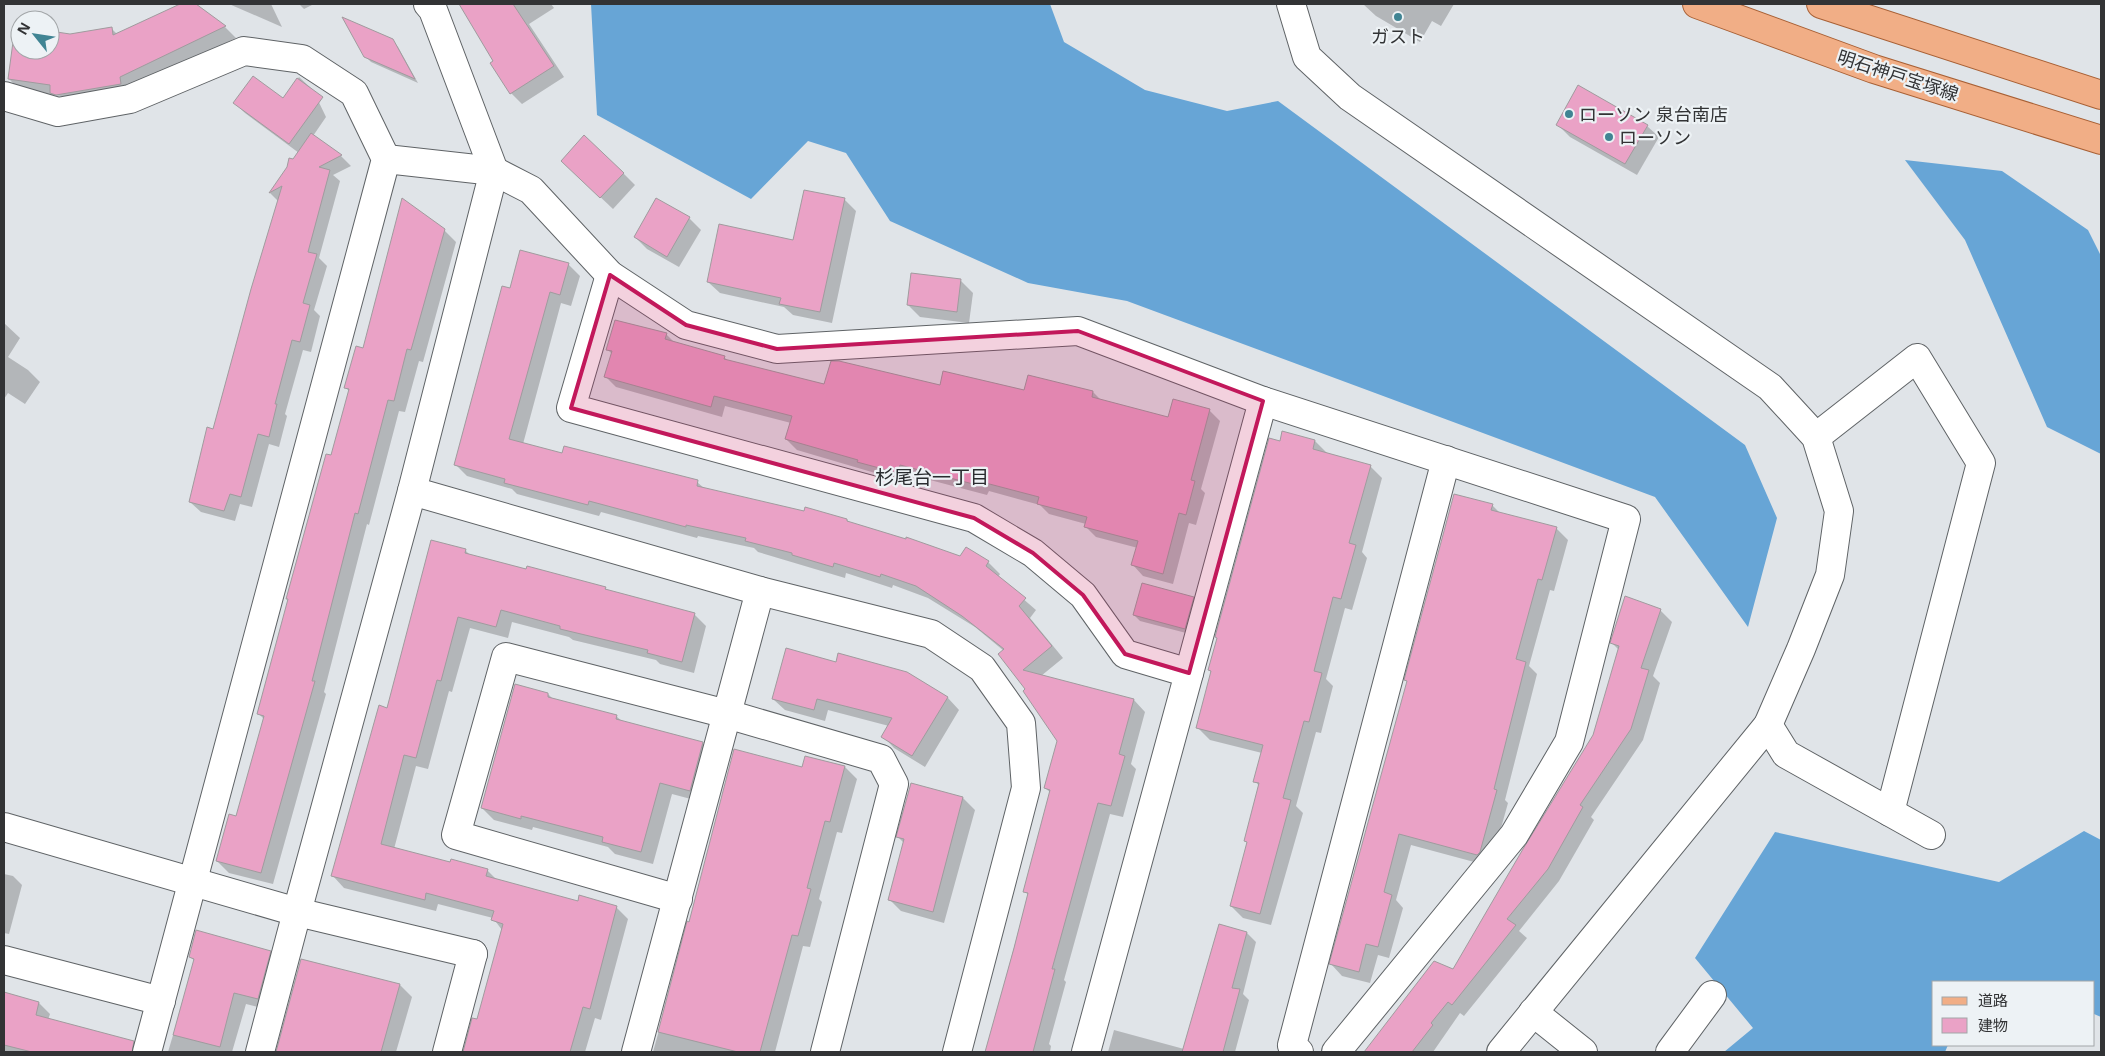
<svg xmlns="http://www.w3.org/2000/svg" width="2105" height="1056" font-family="'Open Sans','Noto Sans JP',sans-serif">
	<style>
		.forest { fill: #67a5d6 }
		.shadow { fill: #0003 }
		.building { fill: #eaa2c6; stroke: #a09b9e }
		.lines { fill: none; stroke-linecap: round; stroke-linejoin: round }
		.minor-casing { stroke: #5f6366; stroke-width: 30 }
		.tertiary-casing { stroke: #5f6366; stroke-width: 30 }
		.primary-casing { stroke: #a86035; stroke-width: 30 }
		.minor { stroke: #fff; stroke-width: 28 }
		.tertiary { stroke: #fff; stroke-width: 28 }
		.primary { stroke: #f1ae86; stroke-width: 28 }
		.marked { fill: #c2185b; fill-opacity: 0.2; stroke: #c2185b; stroke-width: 4; stroke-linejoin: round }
		.poi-dot { fill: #408493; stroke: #edf2f5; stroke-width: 2 }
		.labels { text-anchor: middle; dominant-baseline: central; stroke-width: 4.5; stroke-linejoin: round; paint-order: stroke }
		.poi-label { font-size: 18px; fill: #323335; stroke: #edf2f5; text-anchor: start }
		.street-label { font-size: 18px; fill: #323335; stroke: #edf2f5 }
		.neighbourhood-label { font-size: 19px; fill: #292c2f; stroke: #edf2f5 }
	</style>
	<rect width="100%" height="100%" fill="#e0e4e8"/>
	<g class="forest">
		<polygon points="591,4 1050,4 1064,42 1145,90 1227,111 1278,101 1745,445 1777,518 1748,627 1655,497 1127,301 1028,283 890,221 846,153 808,141 751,199 597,115"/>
		<polygon points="1905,160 2002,171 2088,230 2101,256 2101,454 2047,427 1965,240"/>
		<polygon points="2084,831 2101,840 2101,1017 2094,1014 2094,982 1934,982 1934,1045 1948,1045 1945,1052 1724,1052 1753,1028 1695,958 1775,832 1999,882"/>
	</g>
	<g class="shadow">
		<polygon points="183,4 193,4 225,27 236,38 131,89 100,101 21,91 9,79 20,29 20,50 50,50 50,33 70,35 111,28 118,35"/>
		<polygon points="229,4 271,4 282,27"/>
		<polygon points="299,4 314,4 304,9"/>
		<polygon points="474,4 551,4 554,8 529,24 564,77 522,104 511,93 464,10"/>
		<polygon points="1363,4 1454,4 1441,26 1432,21 1420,42 1376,16"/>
		<polygon points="392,40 398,47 418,83 371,62 365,56"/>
		<polygon points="299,77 313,90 326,117 313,136 341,156 351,166 333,175 340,181 319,258 327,266 314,310 320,316 311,352 303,350 285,414 287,416 279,447 269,444 252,507 240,504 235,521 201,512 190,502 214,430 278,201 270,193 299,153 245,113 235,103 283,100"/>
		<polygon points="1558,125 1647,126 1659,137 1637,175 1570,137"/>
		<polygon points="574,172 623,173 635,185 613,209"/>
		<polygon points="844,199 856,211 832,323 793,315 784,307 720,293 708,282 794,241"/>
		<polygon points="689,218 701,230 679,267 647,249 635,237"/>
		<polygon points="444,230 456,242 423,362 419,361 405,412 399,411 369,525 367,524 324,692 326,694 273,884 229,873 217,861 237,818 264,719 259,714 289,600 287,598 332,457 349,391 346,388 364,350"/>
		<polygon points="568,264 580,276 571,306 561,303 523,444 563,455 697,482 705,489 805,513 847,520 851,524 961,558 966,549 988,562 1000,574 998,577 1036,610 1030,618 1063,658 1041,676 1134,700 1145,712 1131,764 1136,769 1123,817 1110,814 1064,980 1066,982 1049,1044 1051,1046 1050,1052 986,1052 1028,895 1025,891 1051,793 1045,788 1058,740 1004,651 975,627 928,598 893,585 892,588 846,573 845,578 758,552 754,548 698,536 697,538 601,512 599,516 517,494 512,489 467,476 455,464 510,289"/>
		<polygon points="912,274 961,281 973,293 969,323 920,317 908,305"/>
		<polygon points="4,323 20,338 8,357 28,370 40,382 25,404 8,393 4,399"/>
		<polygon points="666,334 675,343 724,357 729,362 825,386 941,387 1025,391 1093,392 1102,401 1169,418 1209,410 1220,421 1201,489 1205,493 1196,525 1189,523 1173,584 1143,576 1133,565 1138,548 1096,537 1086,527 1086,524 1049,514 1040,505 989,491 987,495 911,475 909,483 797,450 786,439 791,423 725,406 722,417 616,387 606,377 612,354 608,350"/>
		<polygon points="1315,441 1327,453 1370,466 1382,478 1362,552 1367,558 1352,610 1345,608 1326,679 1333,686 1321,733 1316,732 1296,806 1303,813 1271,925 1243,918 1231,906 1248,843 1245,840 1259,786 1255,781 1262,753 1210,740 1198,728 1212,673 1209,670 1281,443"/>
		<polygon points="1492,505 1501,514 1556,528 1568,540 1554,591 1550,590 1529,666 1537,674 1505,800 1508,803 1491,864 1489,866 1411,845 1396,900 1403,908 1389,958 1378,955 1370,983 1342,976 1331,964"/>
		<polygon points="465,550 471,556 605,588 608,592 694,614 706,626 694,673 660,664 656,660 573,640 569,637 512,622 508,638 470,628 452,692 449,691 428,769 416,766 394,849 451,864 487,870 498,881 578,903 616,907 628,919 601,1020 595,1018 585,1052 464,1052 473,1019 478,1021 502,930 493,918 438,904 436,911 344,888 333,876 388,709"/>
		<polygon points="1193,598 1199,604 1190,634 1140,621 1134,615"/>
		<polygon points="1660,610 1672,622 1653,676 1660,683 1643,740 1591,817 1594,820 1559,881 1519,931 1527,938 1464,1016 1460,1013 1433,1052 1366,1052 1435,963 1454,971 1594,736 1619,650 1612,643"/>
		<polygon points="907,673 948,698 959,710 925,767 894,748 883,736 889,726 828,710 825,721 785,710 773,699"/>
		<polygon points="548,694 553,699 616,716 623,722 702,743 714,755 702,802 672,794 653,864 615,854 608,847 533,827 532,830 494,820 482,808"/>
		<polygon points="806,757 845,767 857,779 842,833 837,832 819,899 822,902 810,947 803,946 775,1052 653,1052 711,844 803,769"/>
		<polygon points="911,785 963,798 975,810 944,923 901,911 889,899 904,843 898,837"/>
		<polygon points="4,874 13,876 22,885 9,934 4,933"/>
		<polygon points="1220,926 1247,933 1256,942 1243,994 1249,1000 1235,1052 1108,1052 1114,1030 1184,1049"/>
		<polygon points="270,952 282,964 270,1010 246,1004 232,1052 168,1052 195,961 190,957"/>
		<polygon points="302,960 400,985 412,997 396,1052 277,1052"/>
		<polygon points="4,993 39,1003 50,1014 48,1020 120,1047 118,1052 4,1052"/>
	</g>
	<g class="building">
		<polygon points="180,4 196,4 226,26 120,77 121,84 56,95 50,93 50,85 8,79 15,27 20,27 20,50 50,50 50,31 70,34 112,27 113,35"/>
		<polygon points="459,4 513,4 554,66 510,94 490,63 493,61"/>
		<polygon points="342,17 393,39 415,79 364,57"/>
		<polygon points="253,76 283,98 297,78 323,97 289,144 233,103"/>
		<polygon points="1578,85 1648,125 1625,164 1556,125"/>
		<polygon points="311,133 342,155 319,167 330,170 308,252 317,254 303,303 310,305 300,342 292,340 275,404 277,404 269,437 258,434 241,497 230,494 224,511 189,502 207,427 213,429 251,289 282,186 269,193 287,167 289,158 293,159"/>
		<polygon points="584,135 624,173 600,198 561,161"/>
		<polygon points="804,190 845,198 820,312 779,304 781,298 707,282 719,224 793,240"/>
		<polygon points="402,198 445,229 411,350 407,349 394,401 388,400 358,514 355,513 312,681 315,681 261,873 216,861 229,814 236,816 264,716 257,714 288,599 286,599 326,454 331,455 349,389 344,388 356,346 363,348"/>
		<polygon points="656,198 690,217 667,257 634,237"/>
		<polygon points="520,250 569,263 560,295 550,292 509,439 562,453 564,446 698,480 697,486 804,511 805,507 847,519 847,521 906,539 906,537 960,556 966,547 989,561 986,566 1026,598 1019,606 1052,646 1023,670 1134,699 1119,754 1125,756 1111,806 1098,803 1052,969 1055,969 1033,1052 985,1052 1014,948 1028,893 1023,892 1050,790 1044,788 1057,741 1023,691 1025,689 998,654 1004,649 962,616 916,586 881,574 880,577 834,563 833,567 792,555 792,553 745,541 746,538 686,525 686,527 589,501 588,505 504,483 505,479 454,465 502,286 510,288"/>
		<polygon points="911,273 961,279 957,312 907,305"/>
		<polygon points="615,320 667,333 665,339 725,356 724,359 824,384 831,361 839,361 940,385 943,371 1024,390 1028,375 1093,391 1092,397 1168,417 1173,399 1210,409 1191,480 1195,481 1186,515 1179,513 1163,574 1131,565 1138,541 1084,527 1087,517 1037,504 1039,497 978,481 977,485 900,465 898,473 857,462 858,460 785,439 792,416 714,396 711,407 604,377 612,351 606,350"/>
		<polygon points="1282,431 1315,440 1313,449 1371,465 1349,543 1356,545 1341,599 1333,597 1314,671 1322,673 1309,722 1304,721 1283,798 1291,800 1260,914 1230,906 1247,842 1244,841 1259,783 1253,782 1263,745 1196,728 1211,671 1208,670 1217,638 1215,637 1269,438 1280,441"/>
		<polygon points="1454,494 1493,504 1491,510 1557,527 1542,580 1538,579 1516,659 1526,662 1494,789 1497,790 1480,852 1477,855 1399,834 1384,892 1392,895 1378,947 1366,944 1359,972 1329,964 1407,681 1404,680"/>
		<polygon points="431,540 466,549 465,553 526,569 527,566 606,587 605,589 695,613 682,662 647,653 648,650 560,629 560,626 501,610 496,627 458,617 441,681 437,680 416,758 404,755 381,844 450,862 451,859 488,869 486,876 578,901 579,895 617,906 590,1009 583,1007 570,1052 463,1052 472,1018 477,1019 503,924 491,920 494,911 426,893 425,900 331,876 379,705 387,708"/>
		<polygon points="1142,583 1194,597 1185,629 1133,615"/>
		<polygon points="1625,596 1661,609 1641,668 1649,670 1631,729 1580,805 1583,807 1548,869 1507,919 1516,925 1452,1005 1448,1002 1431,1023 1433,1025 1412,1052 1364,1052 1434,961 1453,969 1523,849 1593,735 1619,646 1610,643"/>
		<polygon points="786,648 836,662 838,653 907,672 948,697 912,756 881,737 892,718 817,699 814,710 772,699"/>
		<polygon points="515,684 548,693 548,697 617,715 616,719 703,742 690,791 660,783 641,852 602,842 603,837 521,816 521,819 481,808"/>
		<polygon points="734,749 802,767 805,756 845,766 830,822 825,821 807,888 811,889 798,936 792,935 760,1052 738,1052 658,1032 687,921 689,922"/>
		<polygon points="911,783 963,797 933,912 888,900 904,839 896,837"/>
		<polygon points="1219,924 1247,932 1232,988 1240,989 1223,1052 1182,1052"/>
		<polygon points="196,930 271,951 258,999 234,993 220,1047 173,1035 194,959 189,957"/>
		<polygon points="301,959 400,984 381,1052 276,1052"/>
		<polygon points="4,992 39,1002 36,1015 134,1041 132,1052 32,1052 4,1045"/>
	</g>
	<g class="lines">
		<defs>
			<g id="minor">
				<polyline points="4,96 58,112 130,99 244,51 302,59 354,93 386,159 147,1052"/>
				<polyline points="386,159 494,171 531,190 610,275 686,325 777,349 1078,331 1263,401 1626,519 1569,742 1514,835 1336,1052"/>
				<polyline points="610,275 571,408 974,518 1033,553 1083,595 1125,654 1189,673"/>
				<polyline points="1816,437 1917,358 1981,463 1890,812"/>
				<polyline points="1768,725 1786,754 1931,835"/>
				<polyline points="678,899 456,835 506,657 727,714 881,759 894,784 825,1052"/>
				<polyline points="4,960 161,1001"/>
				<polyline points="1533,1012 1583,1052"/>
				<polyline points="260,1052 297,912"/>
				<polyline points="447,1052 473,954"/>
				<polyline points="636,1052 760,591"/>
				<polyline points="1086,1052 1263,401"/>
				<polyline points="1299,1052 1292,1045 1446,460"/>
				<polyline points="1670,1052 1712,995"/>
			</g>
			<g id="tertiary">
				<polyline points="1291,4 1307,57 1350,97 1770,387 1816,437 1839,511 1830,575 1801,649 1768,725 1501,1052"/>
				<polyline points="412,491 760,591 931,634 982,668 1021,723 1026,788 957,1052"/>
				<polyline points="4,827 297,912 473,954"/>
				<polyline points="297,912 412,491 494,171 433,10 428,4"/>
			</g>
			<g id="primary">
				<polyline points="1697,4 1874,69 2101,140"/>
				<polyline points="1821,4 2101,95"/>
			</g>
		</defs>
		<use href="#minor" class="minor-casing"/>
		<use href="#tertiary" class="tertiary-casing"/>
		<use href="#primary" class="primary-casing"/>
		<use href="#minor" class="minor"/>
		<use href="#tertiary" class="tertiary"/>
		<use href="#primary" class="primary"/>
	</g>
	<path class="marked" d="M610,275l76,50 91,24 301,-18 185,70 -74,272 -64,-19 -42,-59 -50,-42 -59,-35 -403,-110z"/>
	<g class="poi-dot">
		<circle cx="1398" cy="17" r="5"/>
		<circle cx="1569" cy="114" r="5"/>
		<circle cx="1609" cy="137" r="5"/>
	</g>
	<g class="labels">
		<g class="poi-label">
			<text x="1398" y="36" text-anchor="middle">ガスト</text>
			<text x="1579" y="114">ローソン 泉台南店</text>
			<text x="1619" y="137">ローソン</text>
		</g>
		<g class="street-label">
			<text transform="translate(1898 75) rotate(18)">明石神戸宝塚線</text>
		</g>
		<g class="neighbourhood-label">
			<text x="932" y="477">杉尾台一丁目</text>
		</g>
	</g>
	<rect width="2105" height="1056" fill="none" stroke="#323335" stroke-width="10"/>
	<rect x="1932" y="981" width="162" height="65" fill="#edf2f5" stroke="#a2a6a8"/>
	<rect x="1942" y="997" width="25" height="8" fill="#f1ae86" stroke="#a2a6a8"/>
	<text x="1978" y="1006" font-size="15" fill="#323335">道路</text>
	<rect x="1942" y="1018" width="25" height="15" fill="#eaa2c6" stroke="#a2a6a8"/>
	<text x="1978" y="1031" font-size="15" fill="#323335">建物</text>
	<g transform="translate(35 35) rotate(300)"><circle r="24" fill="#edf2f5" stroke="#a2a6a8"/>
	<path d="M0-4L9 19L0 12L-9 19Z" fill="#408493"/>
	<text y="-8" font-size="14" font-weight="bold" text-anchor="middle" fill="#323335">N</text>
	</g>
</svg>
